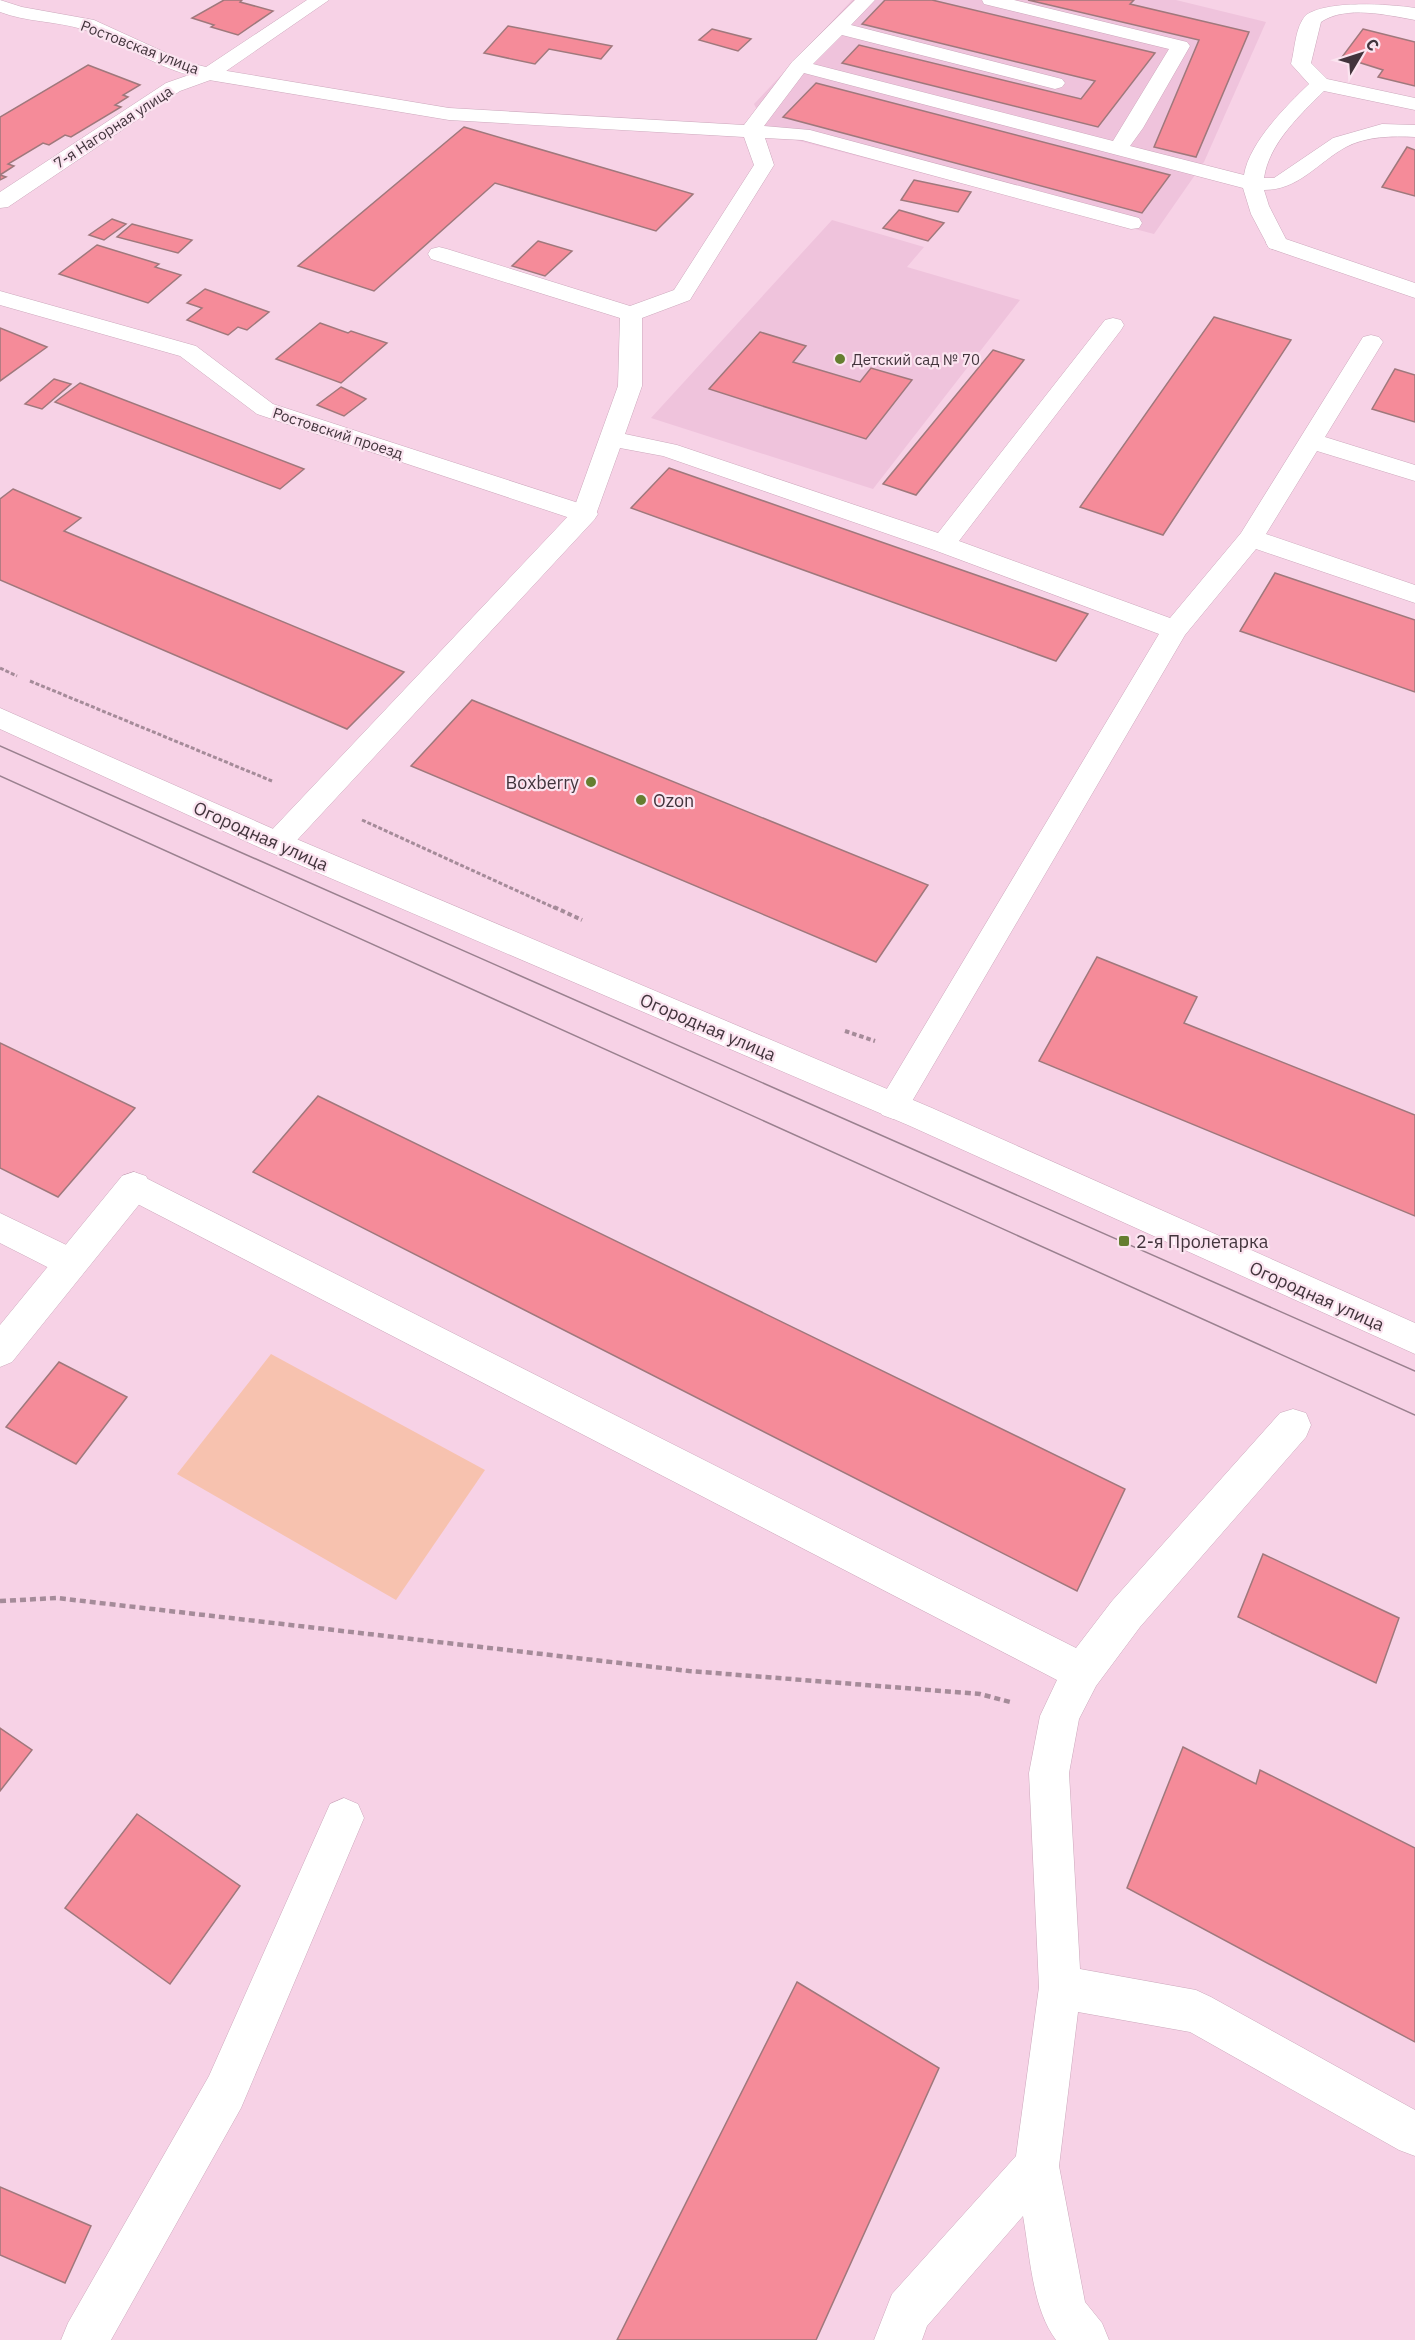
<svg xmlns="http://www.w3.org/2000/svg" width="1415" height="2340" font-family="'IBM Plex Sans',sans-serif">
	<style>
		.built { fill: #efc3dc }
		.green { fill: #f7c2af }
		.building { fill: #f58b99; stroke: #9f787c; stroke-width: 1.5 }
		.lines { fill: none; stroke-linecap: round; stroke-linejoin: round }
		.lane-casing { stroke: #cca8bc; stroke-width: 1 }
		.street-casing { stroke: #cca8bc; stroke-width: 1 }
		.secondary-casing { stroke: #cca8bc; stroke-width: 1 }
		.path-far2 { stroke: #a58b99; stroke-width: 3; stroke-dasharray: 4 2; stroke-linecap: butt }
		.path-far1 { stroke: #a58b99; stroke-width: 4; stroke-dasharray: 4.5 3; stroke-linecap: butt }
		.path { stroke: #a58b99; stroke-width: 4.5; stroke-dasharray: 6 4; stroke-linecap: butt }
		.lane { fill: #fff; fill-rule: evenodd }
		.street { fill: #fff; fill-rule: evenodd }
		.secondary { fill: #fff; fill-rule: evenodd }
		.tram { stroke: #9a818f; stroke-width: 1.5 }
		.poi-dot { fill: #657e30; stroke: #fbe4f0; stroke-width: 2 }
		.labels { text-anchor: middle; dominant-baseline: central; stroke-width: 4.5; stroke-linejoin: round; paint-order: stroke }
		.far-street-label { font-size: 15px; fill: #42343c; stroke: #fbe4f0 }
		.far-poi-label { font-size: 15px; fill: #42343c; stroke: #fbe4f0; text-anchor: start }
		.poi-label { font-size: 18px; fill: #42343c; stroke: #fbe4f0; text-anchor: start }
		.street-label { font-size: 18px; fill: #42343c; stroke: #fbe4f0 }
	</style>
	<rect width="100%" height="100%" fill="#f7d2e6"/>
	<g class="built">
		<polygon points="852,0 1176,0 1266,22 1204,162 1154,234 769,133 754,104"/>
		<polygon points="832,220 924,247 907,267 1020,300 873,489 651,418"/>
	</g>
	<polygon class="green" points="271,1354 485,1470 396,1600 177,1474"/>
	<g class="building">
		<polygon points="224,0 242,0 240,2 273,11 238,35 211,27 214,25 192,18"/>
		<polygon points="885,0 932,0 1155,53 1098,127 842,63 859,45 1081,99 1095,81 862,24"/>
		<polygon points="1028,0 1134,0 1130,4 1249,32 1196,157 1154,147 1199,40"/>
		<polygon points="508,26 612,46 601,59 549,49 535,64 484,53"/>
		<polygon points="712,29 751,39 738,51 699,40"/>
		<polygon points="1363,29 1415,42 1415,86 1378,77 1383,70 1342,57"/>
		<polygon points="88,65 140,85 123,95 128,97 115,105 121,107 71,137 65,135 49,145 43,143 8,164 14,166 0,175 6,177 0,180 0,117"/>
		<polygon points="816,83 1170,175 1142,213 783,117"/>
		<polygon points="464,127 693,194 656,231 495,183 374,291 298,266"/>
		<polygon points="1407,147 1415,150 1415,196 1382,187"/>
		<polygon points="914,180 971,192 958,212 901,200"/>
		<polygon points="899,210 944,223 928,241 883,228"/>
		<polygon points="112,219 126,224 104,240 89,235"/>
		<polygon points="132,224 192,240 178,253 117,237"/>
		<polygon points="538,241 572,251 545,276 512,266"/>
		<polygon points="97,245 159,264 155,267 181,275 148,303 59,274"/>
		<polygon points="205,289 269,312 247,330 238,327 228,335 187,320 202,308 187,303"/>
		<polygon points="1214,317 1291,340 1163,535 1080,507"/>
		<polygon points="320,323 348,333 351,331 387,343 341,383 276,359"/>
		<polygon points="0,328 47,347 0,381"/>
		<polygon points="760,332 806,346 793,362 860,382 871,368 912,380 866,439 709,389"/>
		<polygon points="993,350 1024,360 916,495 883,484"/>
		<polygon points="1395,369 1415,375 1415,422 1372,409"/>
		<polygon points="54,379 71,384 42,409 25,404"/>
		<polygon points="80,383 304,469 280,489 55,402"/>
		<polygon points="341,387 366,399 344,416 317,405"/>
		<polygon points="669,468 1088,614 1056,661 631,508"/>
		<polygon points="13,489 81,518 64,531 404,672 347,729 0,580 0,499"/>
		<polygon points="1275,573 1415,620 1415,692 1240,631"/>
		<polygon points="472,700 928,885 876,962 411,766"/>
		<polygon points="1097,957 1197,997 1184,1023 1415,1115 1415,1216 1039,1061"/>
		<polygon points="0,1043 135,1108 58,1197 0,1168"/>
		<polygon points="318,1096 1125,1489 1077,1591 253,1172"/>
		<polygon points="59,1362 127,1397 76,1464 6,1427"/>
		<polygon points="1263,1554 1399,1618 1376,1683 1238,1617"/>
		<polygon points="0,1728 32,1750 0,1791"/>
		<polygon points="1183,1747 1256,1784 1260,1770 1415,1848 1415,2042 1127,1888"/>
		<polygon points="137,1814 240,1886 170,1984 65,1908"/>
		<polygon points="797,1982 939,2068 816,2340 617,2340"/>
		<polygon points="0,2187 91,2226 65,2283 0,2255"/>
	</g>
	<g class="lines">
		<defs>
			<g id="lane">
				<path d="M855,0h20l-24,25 211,54 3,4 -3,4 -7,2 -213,-54 -29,29 300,77 56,-92 -185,-45 -2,-4h32l173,42 3,4 -47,82 -13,18 114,29c5,-32 42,-69 65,-91l-18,-20c4,-15 4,-37 15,-49 22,-15 82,-11 109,-7v12c-28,-5 -69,-15 -94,2l-10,41 16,16 88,19v12l-91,-19c-23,23 -55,52 -60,87h10l59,-40 49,-14 33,1v12c-23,-1 -48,-1 -69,10 -29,16 -47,43 -82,43l5,16 19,37 -3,5 -8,2 -8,-2 -18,-34 -8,-26 -439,-115 -40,53 46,4 329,88 3,5 -3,5 -8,1 -329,-89 -37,-2 9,27 -81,130 -3,5 -48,18v68l-17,48 52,11 261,88 167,-213 8,-2 8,2 3,5 -3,5 -162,211 211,77 71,-85 122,-196 8,-2 8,2 4,5 -58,95 90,28v16l-98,-30 -51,83 149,51v18l-159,-54 -71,86 -281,480 -11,4 -11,-4 -5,-9 5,-9 277,-463 -225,-84 -271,-94 -43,-8 -26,72 -307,331 -10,3 -10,-3 -5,-8 5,-8 306,-324 45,-125 2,-68 -189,-59 -3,-5 3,-5 8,-2 8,2 183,57 44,-16 80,-125 -10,-28 -295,-17 -240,-40 -7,-2 -3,-4 3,-4 7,-2 240,40 295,17 48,-63z"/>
				<path d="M134,1172l942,476 36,-47 168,-188 13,-4 13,4 5,12 -5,12 -166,190 -44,59 -17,33 -10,54 11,196 116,21 15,7 204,113v46l-16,-6 -209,-118 -112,-20 -19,154 26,136 17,21 7,17h-53c-24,-32 -26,-85 -33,-124l-96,110 -5,14h-48l18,-46 124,-138 23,-169 -10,-214 11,-57 17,-36 -935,-484 -5,-10 5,-10z"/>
				<polygon points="0,1213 83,1253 88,1263 83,1273 71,1278 59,1273 0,1243"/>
				<polygon points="344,1798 358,1804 364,1818 241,2108 111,2340 61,2340 68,2323 209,2076 330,1804"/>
			</g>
			<g id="street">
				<path d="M0,0l22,7 72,13 92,42 20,5 101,-67h22l-113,78 -36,13 -172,116 -8,1v-16l166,-109 23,-8c-38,-10 -70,-35 -107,-46 -27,-8 -56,-7 -82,-17z"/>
				<polygon points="1277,236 1415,283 1415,298 1269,248 1266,243 1269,238"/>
				<polygon points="0,291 196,346 273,404 594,508 598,514 594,520 585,522 576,520 257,414 180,356 0,305"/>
				<polygon points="134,1172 146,1176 151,1186 146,1196 12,1362 0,1367 0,1325 122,1176"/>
			</g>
			<polygon id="secondary" points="0,708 287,835 932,1108 1415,1323 1415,1354 910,1126 267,851 0,729"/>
		</defs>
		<use href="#lane" class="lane-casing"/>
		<use href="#street" class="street-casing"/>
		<use href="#secondary" class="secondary-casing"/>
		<g class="path-far2">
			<polyline points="0,668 17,676"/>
			<polyline points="30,681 272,781"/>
			<polyline points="362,820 557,909"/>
		</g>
		<g class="path-far1">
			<polyline points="554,907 582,920"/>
			<polyline points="845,1031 875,1041"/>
		</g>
		<polyline class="path" points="0,1601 57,1598 689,1671 980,1694 1010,1702"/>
		<use href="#lane" class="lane"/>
		<use href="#street" class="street"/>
		<use href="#secondary" class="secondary"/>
		<g class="tram">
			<polyline points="0,746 1415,1371"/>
			<polyline points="0,776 1415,1415"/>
		</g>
	</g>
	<g class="poi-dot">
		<circle cx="840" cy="359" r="6"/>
		<circle cx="591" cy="782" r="6"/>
		<circle cx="641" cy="800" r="6"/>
		<rect x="1118" y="1235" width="12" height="12" rx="3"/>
	</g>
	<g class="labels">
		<g class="far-street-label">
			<text transform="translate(140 47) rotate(21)">Ростовская улица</text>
			<text transform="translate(113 127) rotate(-33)">7-я Нагорная улица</text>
			<text transform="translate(338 433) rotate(18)">Ростовский проезд</text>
		</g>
		<g class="far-poi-label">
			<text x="852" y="359">Детский сад № 70</text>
		</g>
		<g class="poi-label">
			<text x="579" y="782" text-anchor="end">Boxberry</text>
			<text x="653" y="800">Ozon</text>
			<text x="1136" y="1241">2-я Пролетарка</text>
		</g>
		<g class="street-label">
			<text transform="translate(261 836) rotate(24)">Огородная улица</text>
			<text transform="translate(708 1027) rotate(23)">Огородная улица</text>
			<text transform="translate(1317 1296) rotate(24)">Огородная улица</text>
		</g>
	</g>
	<g transform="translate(1361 54) rotate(51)" stroke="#fbe4f0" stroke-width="4.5" paint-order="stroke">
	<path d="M0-4.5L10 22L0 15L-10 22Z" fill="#42343c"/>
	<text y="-9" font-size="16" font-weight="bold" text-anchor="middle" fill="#42343c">С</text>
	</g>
</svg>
